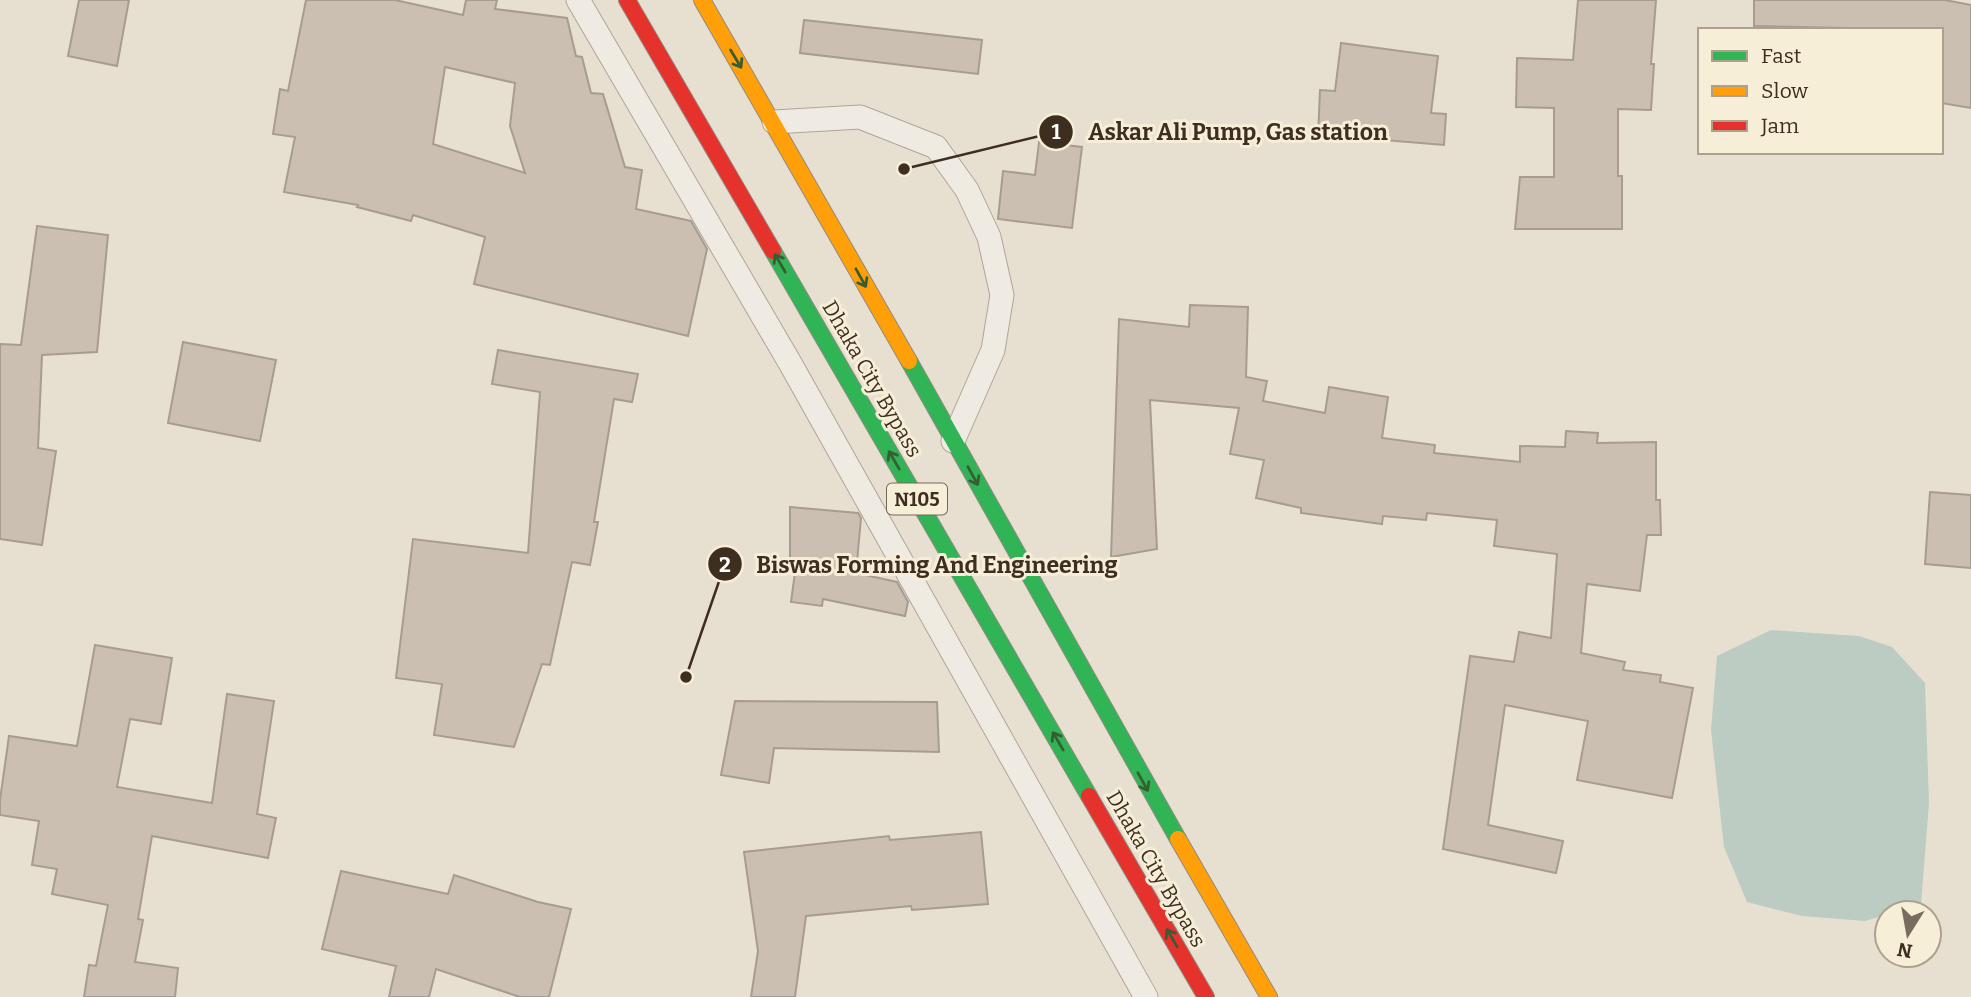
<svg xmlns="http://www.w3.org/2000/svg" width="1971" height="997" font-family="Bitter,serif">
	<style>
		.water { fill: #bcccc2 }
		.building { fill: #cbbfb2; stroke: #a89c90; stroke-width: 2; fill-rule: evenodd }
		.lines { fill: none; stroke-linecap: round; stroke-linejoin: round }
		.lane-casing { stroke: #ada599; stroke-width: 25 }
		.fast-casing { stroke: #928b80; stroke-width: 18 }
		.slow-casing { stroke: #928b80; stroke-width: 18 }
		.jam-casing { stroke: #928b80; stroke-width: 18 }
		.lane { stroke: #efebe3; stroke-width: 23 }
		.fast { stroke: #30b455; stroke-width: 16 }
		.slow { stroke: #ff9f0a; stroke-width: 16 }
		.jam { stroke: #e5322d; stroke-width: 16 }
		.oneway { stroke: #385d33 }
		.labels { text-anchor: middle; dominant-baseline: central; stroke-width: 6; stroke-linejoin: round; paint-order: stroke }
		.shield { fill: #f7eed8; stroke: #756857; stroke-width: 2 }
		.shield-label { font-size: 19px; font-weight: bold; fill: #3d2e20 }
		.street-label { font-size: 21px; fill: #3d2e20; stroke: #f7eed8 }
		.leader { fill: none; stroke: #3d2e20; stroke-width: 2.5 }
		.callout-dot { fill: #3d2e20; stroke: #f7eed8; stroke-width: 2.5 }
		.mark-label { font-size: 21px; text-anchor: middle; font-weight: bold; fill: #fff }
		.callout-label { font-size: 23px; text-anchor: middle; font-weight: bold; fill: #3d2e20; stroke: #f7eed8; stroke-width: 6; stroke-linejoin: round; paint-order: stroke }
	</style>
	<rect width="100%" height="100%" fill="#e7e0d1"/>
	<polygon class="water" points="1771,630 1859,636 1892,647 1925,683 1929,803 1921,904 1865,921 1802,916 1747,902 1724,847 1711,730 1717,656"/>
	<g class="building">
		<polygon points="79,0 129,0 117,66 68,56"/>
		<path d="M306,0h89l68,15 3,-15h31l-2,9 72,9 9,38 6,1 9,36 12,1 22,73 17,3 -6,39 55,12 16,28 -19,87 -214,-52 11,-47 -72,-22 -2,6 -54,-14 1,-2 -74,-13 11,-55 -22,-3 7,-45 8,2zM445,67l70,16 -5,43 15,47 -92,-29z"/>
		<polygon points="1578,0 1656,0 1651,64 1654,64 1651,110 1618,109 1618,176 1622,176 1622,229 1515,229 1520,177 1554,177 1554,108 1516,107 1517,58 1573,60"/>
		<polygon points="1754,0 1945,0 1971,5 1971,108 1941,103 1941,30 1754,26"/>
		<polygon points="804,20 982,40 978,74 800,53"/>
		<polygon points="1341,43 1438,56 1431,113 1446,114 1444,145 1359,138 1318,138 1320,90 1335,91"/>
		<polygon points="1039,142 1082,147 1072,228 998,219 1003,171 1035,175"/>
		<polygon points="37,226 108,235 97,352 42,355 38,448 56,451 42,545 0,539 0,344 21,345"/>
		<polygon points="1190,305 1248,307 1246,377 1267,381 1263,401 1325,413 1329,387 1388,397 1382,438 1435,445 1434,453 1520,462 1520,446 1565,447 1566,431 1598,433 1597,443 1656,442 1656,500 1660,500 1661,535 1647,535 1640,591 1587,584 1581,653 1625,662 1623,670 1661,675 1660,682 1693,688 1672,798 1577,780 1588,721 1505,705 1488,825 1563,841 1556,873 1443,849 1470,656 1514,662 1519,632 1551,638 1557,554 1494,546 1497,520 1427,513 1426,520 1383,516 1382,524 1301,513 1301,508 1256,498 1264,460 1230,454 1239,408 1150,400 1157,549 1111,557 1119,319 1189,327"/>
		<polygon points="183,342 276,360 260,441 168,423"/>
		<polygon points="498,350 638,374 632,402 614,399 594,522 598,522 590,565 572,562 550,665 542,664 514,747 434,735 442,684 396,678 413,539 528,553 540,392 492,384"/>
		<polygon points="1930,492 1971,495 1971,568 1925,564"/>
		<polygon points="790,507 858,513 861,518 856,573 897,582 908,602 905,616 823,599 822,606 791,602 796,565 790,565"/>
		<polygon points="95,645 172,658 161,724 130,719 117,787 212,803 227,694 274,701 257,814 276,818 268,858 152,836 138,919 143,920 135,962 178,968 175,997 84,997 89,965 96,966 108,905 52,894 57,869 32,865 39,821 0,815 0,800 9,736 77,746"/>
		<polygon points="735,701 937,702 939,752 774,748 769,783 721,775"/>
		<polygon points="981,832 988,904 912,910 911,906 806,916 795,997 751,997 758,951 744,852 889,836 890,840"/>
		<polygon points="341,871 448,894 454,875 538,902 571,909 549,997 520,997 436,969 429,997 389,997 396,966 322,949"/>
	</g>
	<g class="lines">
		<defs>
			<g id="lane">
				<polyline points="578,0 790,363 1146,997"/>
				<polyline points="774,122 860,117 936,147 967,190 989,237 1002,295 993,350 953,441"/>
			</g>
			<g id="fast">
				<polyline points="773,251 1089,796"/>
				<polyline points="909,361 1178,839"/>
			</g>
			<g id="slow">
				<polyline points="702,0 909,361"/>
				<polyline points="1178,839 1269,997"/>
			</g>
			<g id="jam">
				<polyline points="627,0 773,251"/>
				<polyline points="1089,796 1206,997"/>
			</g>
		</defs>
		<use href="#lane" class="lane-casing"/>
		<use href="#fast" class="fast-casing"/>
		<use href="#slow" class="slow-casing"/>
		<use href="#jam" class="jam-casing"/>
		<use href="#lane" class="lane"/>
		<use href="#fast" class="fast"/>
		<use href="#slow" class="slow"/>
		<use href="#jam" class="jam"/>
	</g>
	<defs><path id="oneway-shaft" d="M-6 0H5M1.5-3L5.5 0L1.5 3" fill="none" stroke-width="1.6" stroke-linecap="round" stroke-linejoin="round" transform="scale(1.75)"/></defs>
	<g class="oneway">
		<use href="#oneway-shaft" transform="translate(736 59) rotate(59)"/>
		<use href="#oneway-shaft" transform="translate(780 263) rotate(-120)"/>
		<use href="#oneway-shaft" transform="translate(861 278) rotate(61)"/>
		<use href="#oneway-shaft" transform="translate(894 460) rotate(-120)"/>
		<use href="#oneway-shaft" transform="translate(973 476) rotate(61)"/>
		<use href="#oneway-shaft" transform="translate(1058 741) rotate(-120)"/>
		<use href="#oneway-shaft" transform="translate(1143 782) rotate(61)"/>
		<use href="#oneway-shaft" transform="translate(1172 938) rotate(-120)"/>
	</g>
	<g class="labels">
		<rect class="shield" x="887" y="483.5" width="60" height="31" rx="5"/>
		<g class="shield-label">
			<text x="917" y="499">N105</text>
		</g>
		<g class="street-label">
			<text transform="translate(872 379) rotate(60)">Dhaka City Bypass</text>
			<text transform="translate(1156 869) rotate(60)">Dhaka City Bypass</text>
		</g>
	</g>
	<path class="leader" d="M904 169L1056 132M686 677L725 564"/>
	<g class="callout-dot">
		<circle cx="904" cy="169" r="7"/>
		<circle cx="686" cy="677" r="7"/>
		<circle cx="1056" cy="132" r="18"/>
		<circle cx="725" cy="564" r="18"/>
	</g>
	<g class="mark-label">
		<text x="1056" y="139">1</text>
		<text x="725" y="572">2</text>
	</g>
	<g class="callout-label">
		<text x="1238" y="140">Askar Ali Pump, Gas station</text>
		<text x="937" y="573">Biswas Forming And Engineering</text>
	</g>
	<rect x="1698" y="28" width="245" height="126" fill="#f7eed8" stroke="#ada18e" stroke-width="2"/>
	<rect x="1712" y="51" width="35" height="10" fill="#30b455" stroke="#ada18e" stroke-width="2"/>
	<text x="1761" y="63" font-size="21" fill="#3d2e20">Fast</text>
	<rect x="1712" y="86" width="35" height="10" fill="#ff9f0a" stroke="#ada18e" stroke-width="2"/>
	<text x="1761" y="98" font-size="21" fill="#3d2e20">Slow</text>
	<rect x="1712" y="121" width="35" height="10" fill="#e5322d" stroke="#ada18e" stroke-width="2"/>
	<text x="1761" y="133" font-size="21" fill="#3d2e20">Jam</text>
	<g transform="translate(1908 934) rotate(191)"><circle r="33" fill="#f7eed8" stroke="#ada18e" stroke-width="2"/>
	<path d="M0-5L12 26L0 18L-12 26Z" fill="#786c5e"/>
	<text y="-10" font-size="19" font-weight="bold" text-anchor="middle" fill="#3d2e20">N</text>
	</g>
</svg>
